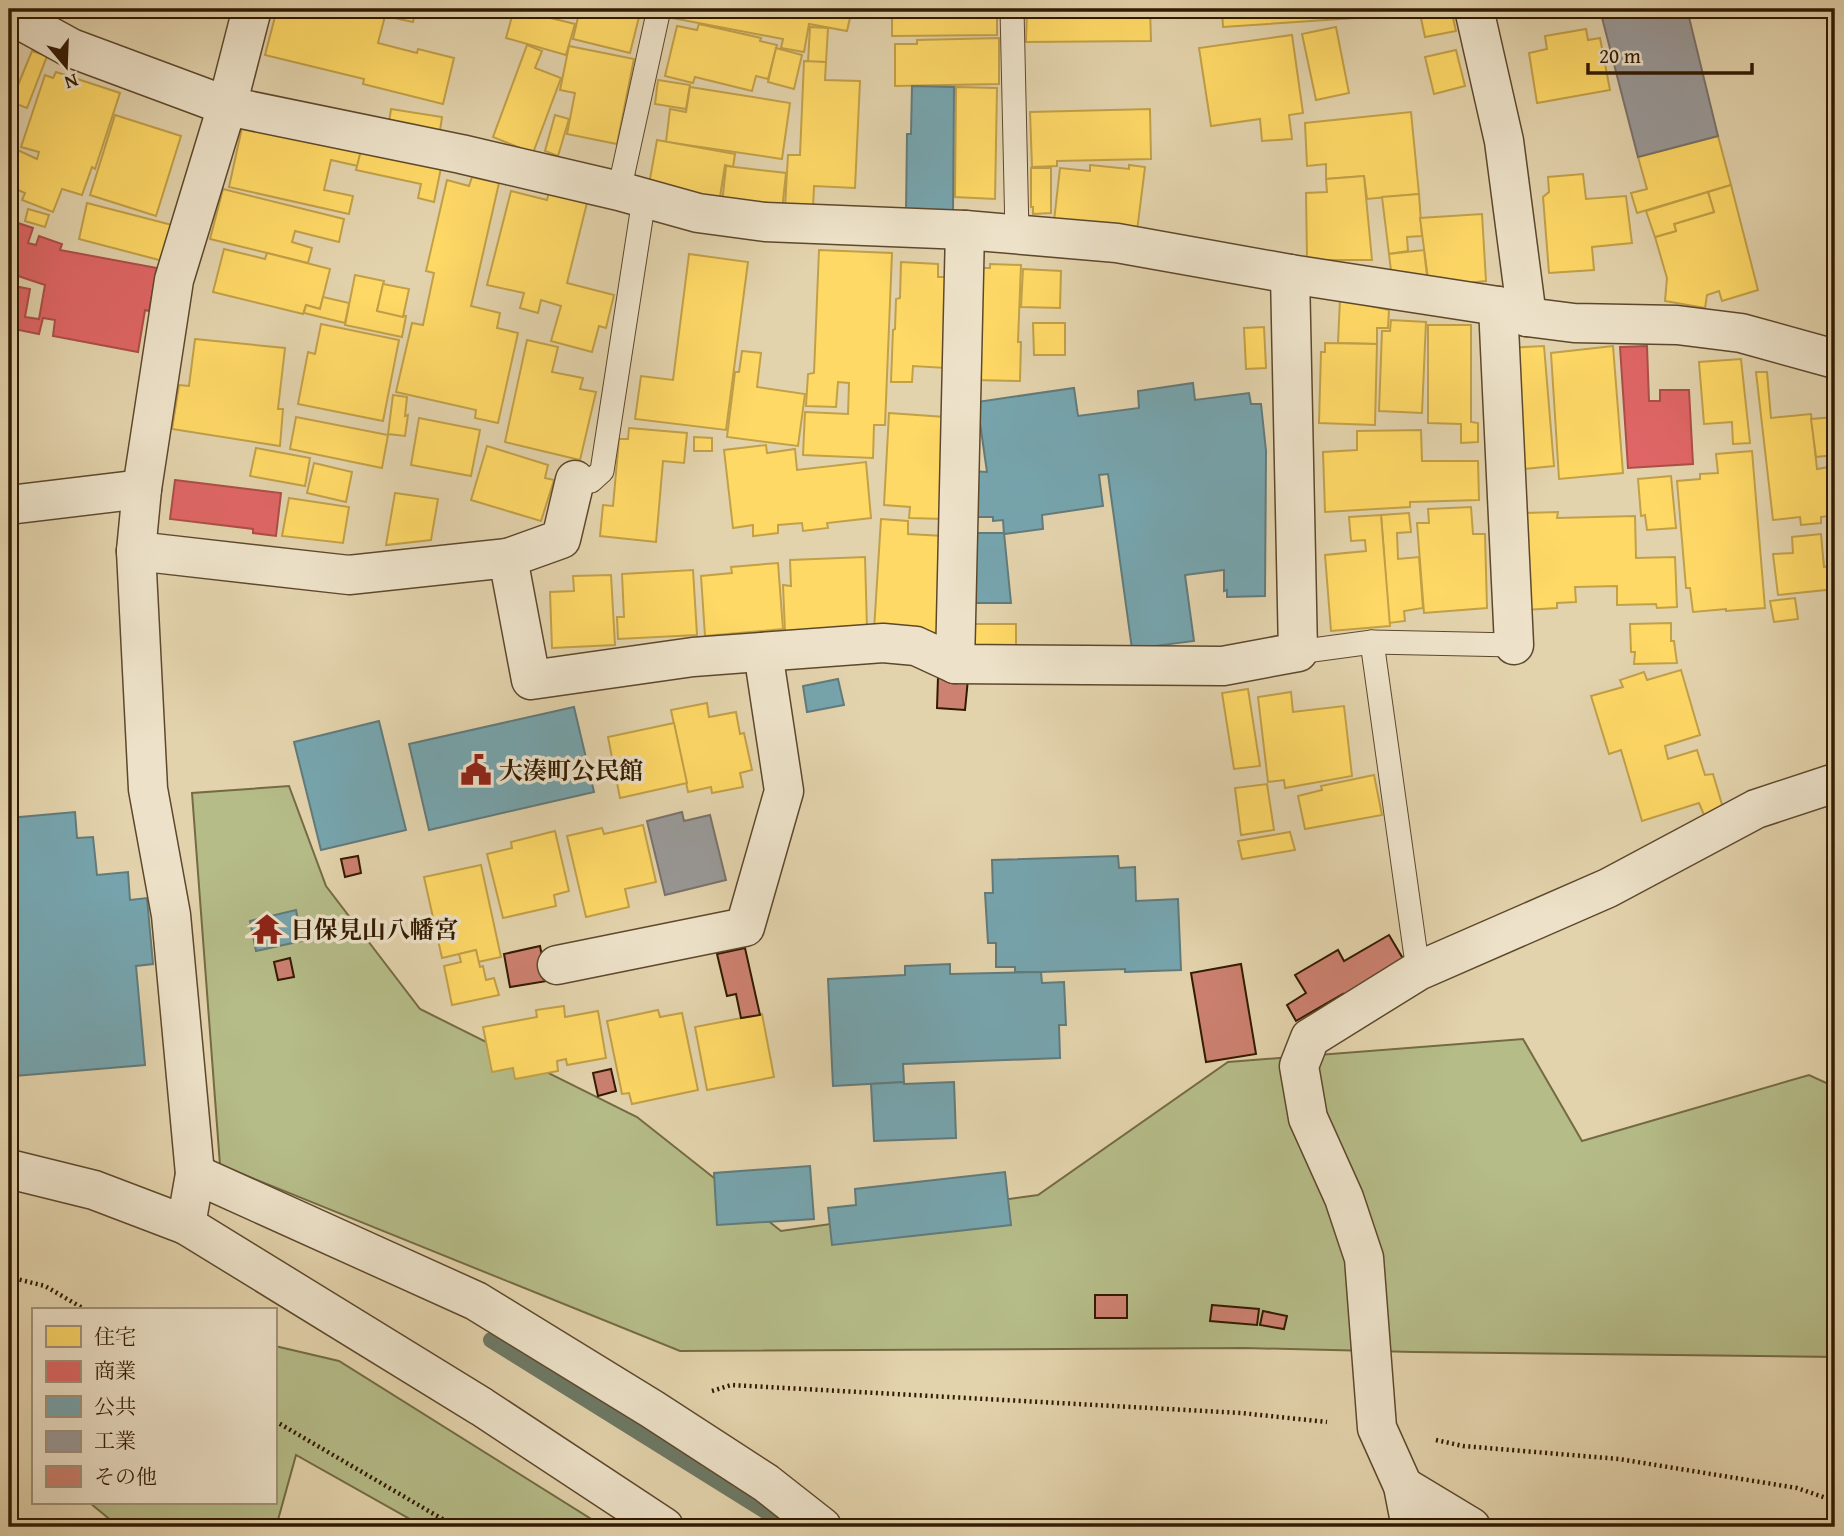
<svg xmlns="http://www.w3.org/2000/svg" width="1844" height="1536" font-family="'Gentium Book Plus','Noto Serif JP',serif">
	<style>
		.green { fill: #b5bc88; stroke: #746b44; stroke-width: 2 }
		.homes { fill: #ffd966; stroke: #c2a048; stroke-width: 2 }
		.shops { fill: #e06666; stroke: #ac4f48; stroke-width: 2 }
		.public { fill: #76a5af; stroke: #627b7b; stroke-width: 2 }
		.industry { fill: #999; stroke: #7a736b; stroke-width: 2 }
		.lines { fill: none; stroke-linecap: round; stroke-linejoin: round }
		.stream { stroke: #6d7965; stroke-width: 16 }
		.building { fill: #cd8171; stroke: #321a01; stroke-width: 2 }
		.service-casing { stroke: #5e482c; stroke-width: 25 }
		.minor-casing { stroke: #5e482c; stroke-width: 41 }
		.path { stroke: #321a01; stroke-width: 4.5; stroke-dasharray: 2 3.5; stroke-linecap: butt }
		.service { stroke: #ede2c9; stroke-width: 23 }
		.minor { stroke: #ede2c9; stroke-width: 38 }
		.labels { text-anchor: middle; dominant-baseline: central; stroke-width: 7; stroke-linejoin: round; paint-order: stroke }
		.poi-label { font-size: 24px; font-weight: bold; fill: #321a01; stroke: #ede2c9; text-anchor: start }
	</style>
	<rect width="100%" height="100%" fill="#e3d3ac"/>
	<filter id="stains"><feTurbulence type="fractalNoise" baseFrequency=".00286" numOctaves="4"/><feColorMatrix values="0 0 0 0 .2 0 0 0 0 .09 0 0 0 0 .02 0 0 0 .5 -.17"/></filter>
	<radialGradient id="worn" r=".72"><stop offset=".6" stop-color="#630" stop-opacity="0"/><stop offset="1" stop-color="#630" stop-opacity=".3"/></radialGradient>
	<g class="green">
		<polygon points="289,786 326,886 420,1009 637,1117 781,1231 1038,1195 1228,1062 1523,1039 1582,1141 1809,1075 1835,1087 1835,1357 1414,1352 1244,1348 680,1351 220,1165 192,793"/>
		<polygon points="275,1346 339,1361 604,1527 424,1527 296,1455 276,1527 119,1527 90,1503 275,1503"/>
	</g>
	<g class="homes">
		<polygon points="277,9 416,9 413,22 385,16 378,43 417,53 418,49 454,58 443,104 363,84 364,79 265,55"/>
		<polygon points="514,9 575,24 566,55 506,38"/>
		<polygon points="525,9 561,9 560,16"/>
		<polygon points="562,9 641,9 630,53 573,39 579,13"/>
		<polygon points="674,9 852,9 847,31 809,24 804,52 781,48 783,39 672,18"/>
		<polygon points="892,9 997,9 997,35 892,36"/>
		<polygon points="1027,9 1150,9 1151,41 1026,42"/>
		<polygon points="1222,9 1355,9 1355,18 1223,27"/>
		<polygon points="1419,9 1451,9 1456,31 1425,37"/>
		<polygon points="699,24 761,38 760,41 777,45 768,79 756,76 752,91 695,77 693,83 665,76 677,26 697,30"/>
		<polygon points="810,27 828,28 826,62 808,62"/>
		<polygon points="1336,27 1349,93 1316,100 1302,34"/>
		<polygon points="1586,29 1588,40 1600,38 1610,90 1537,103 1529,53 1547,49 1545,36"/>
		<polygon points="1292,35 1303,113 1289,115 1292,139 1262,141 1260,119 1211,126 1199,48"/>
		<polygon points="999,38 999,84 895,86 895,44 917,44 917,40"/>
		<polygon points="527,45 542,51 535,68 561,78 533,153 493,137"/>
		<polygon points="569,46 634,59 617,144 567,134 575,93 560,90"/>
		<polygon points="776,48 802,55 794,89 768,82"/>
		<polygon points="1456,50 1465,86 1434,94 1425,57"/>
		<polygon points="32,51 47,56 27,108 11,102"/>
		<polygon points="804,61 826,62 825,80 860,81 855,188 814,186 813,208 785,207 788,155 800,155"/>
		<polygon points="56,72 120,93 95,169 92,167 82,195 62,189 53,212 22,200 25,193 9,186 9,140 13,142 11,147 37,159 39,152 21,147 45,75 53,78"/>
		<polygon points="658,80 690,85 686,109 655,104"/>
		<polygon points="690,87 790,103 782,159 666,142 670,109 686,112"/>
		<polygon points="956,87 997,88 995,199 955,197"/>
		<polygon points="391,109 442,117 440,131 387,135"/>
		<polygon points="1150,109 1151,159 1057,161 1057,166 1032,167 1030,112"/>
		<polygon points="1411,112 1419,194 1367,199 1364,176 1326,179 1326,164 1307,166 1305,123"/>
		<polygon points="115,115 181,136 156,216 90,195"/>
		<polygon points="555,115 569,119 558,156 545,151"/>
		<polygon points="243,123 361,150 358,166 331,160 324,190 353,196 349,214 229,187"/>
		<polygon points="1718,136 1731,185 1637,213 1631,193 1647,189 1638,157"/>
		<polygon points="657,140 735,154 733,167 725,165 719,203 648,190"/>
		<polygon points="361,150 441,168 434,202 418,198 421,184 356,170"/>
		<polygon points="1090,165 1129,169 1129,165 1145,167 1137,231 1054,221 1060,168 1090,171"/>
		<polygon points="726,166 786,173 782,210 722,204"/>
		<polygon points="1031,168 1051,168 1051,213 1033,214 1033,207 1031,207"/>
		<polygon points="1583,174 1586,199 1626,196 1632,243 1592,247 1594,270 1549,273 1543,197 1549,192 1548,177"/>
		<polygon points="1364,176 1372,260 1307,260 1306,193 1327,192 1326,179"/>
		<polygon points="472,177 499,183 471,306 500,313 497,328 518,333 498,423 475,418 476,410 396,392 412,323 423,325 434,273 426,271 447,180 469,186"/>
		<polygon points="1731,185 1758,290 1722,301 1719,291 1707,295 1705,308 1665,301 1667,278 1655,237 1676,231 1674,224 1714,212 1708,192"/>
		<polygon points="223,189 344,219 339,242 295,231 292,242 312,248 308,263 210,239"/>
		<polygon points="511,191 547,200 549,192 587,203 567,283 614,295 606,328 599,326 592,352 551,341 561,306 541,300 538,313 520,308 524,293 487,285"/>
		<polygon points="1708,192 1714,212 1674,224 1676,231 1655,237 1646,211"/>
		<polygon points="1419,194 1422,236 1407,237 1408,251 1389,254 1382,197"/>
		<polygon points="87,203 172,225 163,261 79,239"/>
		<polygon points="28,209 49,215 45,227 25,221"/>
		<polygon points="1482,214 1486,281 1429,287 1420,218"/>
		<polygon points="224,249 265,259 267,253 330,269 320,309 306,305 303,314 213,292"/>
		<polygon points="819,250 892,253 885,425 874,425 873,458 803,455 805,412 848,414 849,383 838,382 836,407 806,406 808,374 814,373"/>
		<polygon points="1424,250 1427,276 1392,279 1389,254"/>
		<polygon points="689,254 748,262 726,430 635,419 641,376 673,380"/>
		<polygon points="901,262 938,264 938,277 949,277 946,368 913,366 912,382 891,382 893,330 895,329 896,299 900,298"/>
		<polygon points="990,264 1021,265 1018,342 1021,342 1020,381 974,380 977,268 990,268"/>
		<polygon points="1023,269 1061,271 1060,308 1021,307"/>
		<polygon points="355,275 384,281 377,311 406,316 402,337 345,325"/>
		<polygon points="383,284 409,289 403,317 377,311"/>
		<polygon points="323,297 349,303 345,323 304,313 306,305 320,309"/>
		<polygon points="1340,299 1389,310 1388,328 1377,328 1377,344 1338,343"/>
		<polygon points="1391,320 1426,322 1422,413 1379,411 1382,331 1390,331"/>
		<polygon points="1033,323 1065,323 1065,355 1034,355"/>
		<polygon points="321,324 399,340 383,421 298,404 308,352 315,354"/>
		<polygon points="1428,325 1471,325 1471,422 1478,423 1478,442 1461,443 1461,424 1428,423"/>
		<polygon points="1264,327 1266,368 1246,369 1244,328"/>
		<polygon points="195,339 285,348 278,409 283,409 280,446 172,429 179,385 189,386"/>
		<polygon points="527,340 558,347 552,372 583,378 580,389 596,392 580,460 505,442"/>
		<polygon points="1325,343 1377,344 1375,425 1319,423 1321,352 1325,352"/>
		<polygon points="1544,346 1554,466 1515,470 1508,348"/>
		<polygon points="1613,346 1623,473 1559,479 1551,353"/>
		<polygon points="742,351 761,353 757,387 805,394 798,446 727,437 735,372 739,372"/>
		<polygon points="1741,359 1750,443 1733,444 1732,422 1704,424 1699,362"/>
		<polygon points="1756,372 1767,372 1771,418 1811,414 1817,469 1835,466 1835,515 1821,517 1821,523 1801,525 1800,517 1773,520"/>
		<polygon points="393,395 407,397 405,416 408,415 405,436 388,434"/>
		<polygon points="889,413 945,417 944,519 909,518 910,507 884,505"/>
		<polygon points="296,417 388,435 382,468 290,449"/>
		<polygon points="1835,417 1835,455 1816,457 1811,419"/>
		<polygon points="419,418 480,430 471,476 411,465"/>
		<polygon points="629,428 687,433 684,463 663,461 656,542 600,536 603,505 613,506 619,439 628,439"/>
		<polygon points="1421,430 1422,461 1478,461 1479,500 1410,502 1410,507 1325,512 1323,452 1357,450 1357,431"/>
		<polygon points="9,437 15,478 9,479"/>
		<polygon points="694,437 712,438 712,451 694,451"/>
		<polygon points="766,445 767,453 795,449 797,470 866,462 871,518 827,523 828,528 803,531 802,523 778,525 778,533 753,536 753,525 733,528 724,450"/>
		<polygon points="487,446 548,465 545,478 554,480 541,521 471,500"/>
		<polygon points="256,448 310,458 305,486 250,476"/>
		<polygon points="1752,451 1765,608 1726,611 1726,609 1693,612 1690,588 1686,588 1677,481 1700,479 1700,474 1718,473 1716,454"/>
		<polygon points="314,463 352,472 346,502 307,493"/>
		<polygon points="1671,476 1676,528 1647,530 1645,515 1641,516 1638,479"/>
		<polygon points="395,493 438,499 431,540 386,545"/>
		<polygon points="289,498 349,507 343,543 282,536"/>
		<polygon points="1471,507 1473,534 1485,534 1487,608 1424,613 1417,523 1429,523 1428,509"/>
		<polygon points="1558,512 1557,518 1635,516 1636,558 1675,557 1677,607 1657,608 1656,604 1617,605 1617,586 1575,587 1576,602 1557,603 1557,608 1523,610 1520,513"/>
		<polygon points="1409,513 1411,532 1397,533 1398,559 1419,557 1423,608 1404,611 1405,621 1389,623 1381,515"/>
		<polygon points="1381,515 1390,626 1331,631 1325,555 1366,551 1365,540 1351,541 1349,517"/>
		<polygon points="881,519 908,521 908,534 944,536 939,633 874,630"/>
		<polygon points="1821,534 1824,567 1835,566 1835,589 1778,595 1773,554 1793,553 1792,537"/>
		<polygon points="865,557 867,629 785,632 783,585 791,586 790,560"/>
		<polygon points="778,563 783,629 705,636 701,576 732,573 731,567"/>
		<polygon points="693,570 697,635 618,639 617,617 624,617 622,574"/>
		<polygon points="611,575 615,645 552,648 550,592 574,591 573,576"/>
		<polygon points="1795,598 1798,619 1774,622 1770,601"/>
		<polygon points="1671,623 1671,641 1674,641 1677,663 1634,664 1635,652 1631,652 1630,624"/>
		<rect x="974" y="624" width="42" height="25"/>
		<polygon points="1681,670 1700,735 1665,746 1668,759 1697,750 1705,775 1713,774 1723,808 1704,815 1699,803 1642,821 1621,750 1609,754 1591,696 1623,687 1620,680 1644,672 1647,680"/>
		<polygon points="1248,689 1260,766 1234,769 1222,693"/>
		<polygon points="1291,692 1293,712 1344,706 1352,776 1285,788 1284,780 1268,782 1258,697"/>
		<polygon points="707,703 709,717 736,712 740,734 744,733 752,770 740,773 743,787 712,793 711,787 688,792 671,710"/>
		<polygon points="674,723 687,783 620,798 608,737"/>
		<polygon points="1374,775 1382,815 1305,829 1298,796 1322,790 1321,786"/>
		<polygon points="1267,784 1274,830 1241,835 1235,788"/>
		<polygon points="643,825 656,882 625,889 629,907 586,917 567,836 602,828 604,834"/>
		<polygon points="555,831 569,891 554,895 556,906 503,918 487,854 512,848 511,842"/>
		<polygon points="1290,832 1295,850 1242,859 1238,841"/>
		<polygon points="481,865 501,957 478,962 476,950 442,958 424,877"/>
		<polygon points="476,950 480,967 483,966 486,980 494,978 499,995 452,1005 444,966 461,962 459,954"/>
		<polygon points="564,1006 565,1017 598,1011 606,1058 567,1065 566,1059 557,1061 558,1071 515,1079 513,1068 492,1072 483,1027 537,1017 536,1010"/>
		<polygon points="658,1010 660,1017 682,1013 698,1090 632,1104 629,1093 622,1094 607,1021"/>
		<polygon points="762,1014 774,1077 707,1090 695,1027"/>
	</g>
	<g class="shops">
		<polygon points="15,222 33,228 28,243 36,245 39,236 62,244 60,250 157,268 149,311 145,310 138,352 53,336 55,320 43,318 39,334 9,328 9,285 30,289 25,317 39,319 45,285 9,273 9,236 11,236"/>
		<polygon points="1647,346 1649,401 1660,401 1660,390 1689,390 1693,464 1628,468 1620,347"/>
		<polygon points="175,480 281,493 276,536 253,533 253,529 170,519"/>
	</g>
	<g class="public">
		<polygon points="912,86 954,87 953,213 906,213 907,134 911,134"/>
		<polygon points="1193,383 1195,400 1249,393 1251,404 1261,404 1266,451 1265,596 1227,597 1227,590 1224,591 1224,570 1185,575 1194,641 1132,649 1108,474 1099,475 1103,506 1042,515 1043,529 1004,534 1003,520 993,521 993,517 971,517 972,471 987,472 977,402 1074,388 1078,416 1139,408 1138,391"/>
		<polygon points="973,533 1004,533 1011,603 974,603"/>
		<polygon points="838,679 844,705 807,712 803,686"/>
		<polygon points="574,707 594,792 429,830 409,744"/>
		<polygon points="379,721 406,830 321,850 294,742"/>
		<polygon points="75,812 77,838 93,837 97,875 128,872 130,900 147,898 153,964 136,966 145,1065 15,1076 9,1007 9,818"/>
		<polygon points="1118,856 1119,868 1135,867 1136,901 1178,899 1181,970 1125,972 1125,969 1041,972 1015,972 1015,967 996,967 996,943 988,943 985,893 993,893 992,860"/>
		<polygon points="296,910 302,941 256,951 250,921"/>
		<polygon points="950,964 950,974 1041,972 1042,983 1064,982 1066,1025 1059,1025 1060,1058 903,1064 904,1082 833,1086 828,979 905,975 905,966"/>
		<polygon points="904,1082 904,1084 954,1082 956,1138 874,1141 871,1084"/>
		<polygon points="810,1166 814,1219 717,1225 714,1173"/>
		<polygon points="1005,1172 1011,1225 832,1245 828,1208 856,1205 855,1189"/>
	</g>
	<g class="industry">
		<polygon points="1604,9 1687,9 1718,136 1638,157 1600,10"/>
		<polygon points="682,812 684,821 710,815 726,880 665,895 647,821"/>
	</g>
	<g class="lines">
		<polyline class="stream" points="491,1340 767,1512 787,1527"/>
	</g>
	<g class="building">
		<polygon points="938,677 968,679 965,710 937,708"/>
		<polygon points="358,856 361,873 345,877 341,859"/>
		<polygon points="1389,935 1408,967 1347,1002 1343,994 1296,1021 1287,1005 1306,993 1295,975 1338,950 1344,961"/>
		<polygon points="540,946 547,981 510,987 504,954"/>
		<polygon points="745,948 760,1015 741,1018 736,994 727,996 717,954"/>
		<polygon points="290,958 294,977 278,980 274,962"/>
		<polygon points="1241,964 1256,1054 1206,1062 1191,973"/>
		<polygon points="611,1069 616,1091 598,1096 593,1073"/>
		<rect x="1095" y="1295" width="32" height="23"/>
		<polygon points="1212,1305 1259,1309 1257,1325 1210,1321"/>
		<polygon points="1263,1311 1287,1316 1284,1329 1260,1325"/>
	</g>
	<g class="lines">
		<defs>
			<g id="service">
				<polyline points="1012,9 1017,234"/>
				<polyline points="619,191 659,9"/>
				<polyline points="575,480 591,481 602,471 644,199"/>
				<polyline points="1372,642 1418,971"/>
				<polyline points="1298,652 1372,642 1514,645"/>
			</g>
			<g id="minor">
				<polyline points="1474,9 1504,141 1527,317"/>
				<polyline points="9,14 71,48 227,106 461,154 619,191 698,213 765,222 965,230 1117,243 1290,274 1498,306 1527,317 1574,323 1677,325 1741,333 1835,359"/>
				<polyline points="1498,306 1514,645"/>
				<polyline points="9,505 142,489"/>
				<polyline points="136,551 349,575 508,558 531,680 693,657 883,643 916,646 955,664 1223,666 1298,652 1290,274"/>
				<polyline points="508,558 561,539 575,480"/>
				<polyline points="955,664 965,230"/>
				<polyline points="557,965 745,927 784,791 763,652"/>
				<polyline points="9,1169 94,1190 186,1225 195,1174 171,915 148,789 136,551 142,489 174,280 227,106 252,9"/>
				<polyline points="195,1174 476,1301 652,1409 766,1483 822,1527"/>
				<polyline points="186,1225 482,1407 664,1527"/>
				<polyline points="1403,1486 1471,1527"/>
				<polyline points="1411,1527 1403,1486 1377,1428 1364,1258 1344,1198 1308,1118 1299,1066 1310,1038 1418,971 1608,888 1756,809 1835,783"/>
			</g>
		</defs>
		<use href="#service" class="service-casing"/>
		<use href="#minor" class="minor-casing"/>
		<g class="path">
			<polyline points="9,1277 45,1286 86,1310"/>
			<polyline points="712,1391 731,1385 1241,1413 1327,1422"/>
			<polyline points="275,1421 456,1527"/>
			<polyline points="1436,1440 1463,1446 1619,1459 1797,1488 1835,1501"/>
		</g>
		<use href="#service" class="service"/>
		<use href="#minor" class="minor"/>
	</g>
	<defs>
		<symbol id="civic-bare" viewBox="-9 -9 18 18"><path d="M-.6-6.5H3V-4.5H.6V-3L4-1V1h2V6H-6V1h2V-1L-.6-3ZM-1.2 2.5V6h2.4V2.5Z" fill="#8f2418" stroke="#ede2c9" stroke-width="2.5" paint-order="stroke"/></symbol>
		<symbol id="temple-bare" viewBox="-9 -9 18 18"><path d="M0-6L5-2H3V0L6.5 2.5H4V6H1.5V3h-3V6H-4V2.5H-6.5L-3 0V-2H-5Z" fill="#8f2418" stroke="#ede2c9" stroke-width="2.5" paint-order="stroke"/></symbol>
	</defs>
	<g fill-rule="evenodd">
		<use href="#civic-bare" x="454" y="748" width="44" height="44"/>
		<use href="#temple-bare" x="245" y="907" width="44" height="44"/>
	</g>
	<g class="labels">
		<g class="poi-label">
			<text x="499" y="770">大湊町公民館</text>
			<text x="290" y="929">日保見山八幡宮</text>
		</g>
	</g>
	<rect width="1844" height="1536" fill="none" stroke="#e3d3ac" stroke-width="35"/>
	<rect x="10" y="10" width="1823" height="1515" fill="none" stroke="#321a01" stroke-width="3.5"/>
	<rect x="18" y="18" width="1809" height="1501" fill="none" stroke="#321a01" stroke-width="2"/>
	<rect x="32" y="1308" width="245" height="196" fill="#ede2c9" stroke="#a29279" stroke-width="2"/>
	<rect x="46" y="1326" width="35" height="21" fill="#ffd966" stroke="#a29279" stroke-width="2"/>
	<text x="94" y="1344" font-size="21" fill="#321a01">住宅</text>
	<rect x="46" y="1361" width="35" height="21" fill="#e06666" stroke="#a29279" stroke-width="2"/>
	<text x="94" y="1378" font-size="21" fill="#321a01">商業</text>
	<rect x="46" y="1396" width="35" height="21" fill="#76a5af" stroke="#a29279" stroke-width="2"/>
	<text x="94" y="1414" font-size="21" fill="#321a01">公共</text>
	<rect x="46" y="1431" width="35" height="21" fill="#999999" stroke="#a29279" stroke-width="2"/>
	<text x="94" y="1448" font-size="21" fill="#321a01">工業</text>
	<rect x="46" y="1466" width="35" height="21" fill="#cd8171" stroke="#a29279" stroke-width="2"/>
	<text x="94" y="1484" font-size="21" fill="#321a01">その他</text>
	<g transform="translate(66 66) rotate(161)" stroke="#ede2c9" stroke-width="5" paint-order="stroke">
	<path d="M0-5L12 26L0 18L-12 26Z" fill="#321a01"/>
	<text y="-10" font-size="19" font-weight="bold" text-anchor="middle" fill="#321a01">N</text>
	</g>
	<path d="M1588 63v10h164v-10" fill="none" stroke="#321a01" stroke-width="3.5"/>
	<text x="1599" y="63" font-size="21" fill="#321a01" stroke="#ede2c9" stroke-width="5" paint-order="stroke">20 m</text>
	<rect width="100%" height="100%" filter="url(#stains)"/>
	<rect width="100%" height="100%" fill="url(#worn)"/>
</svg>
